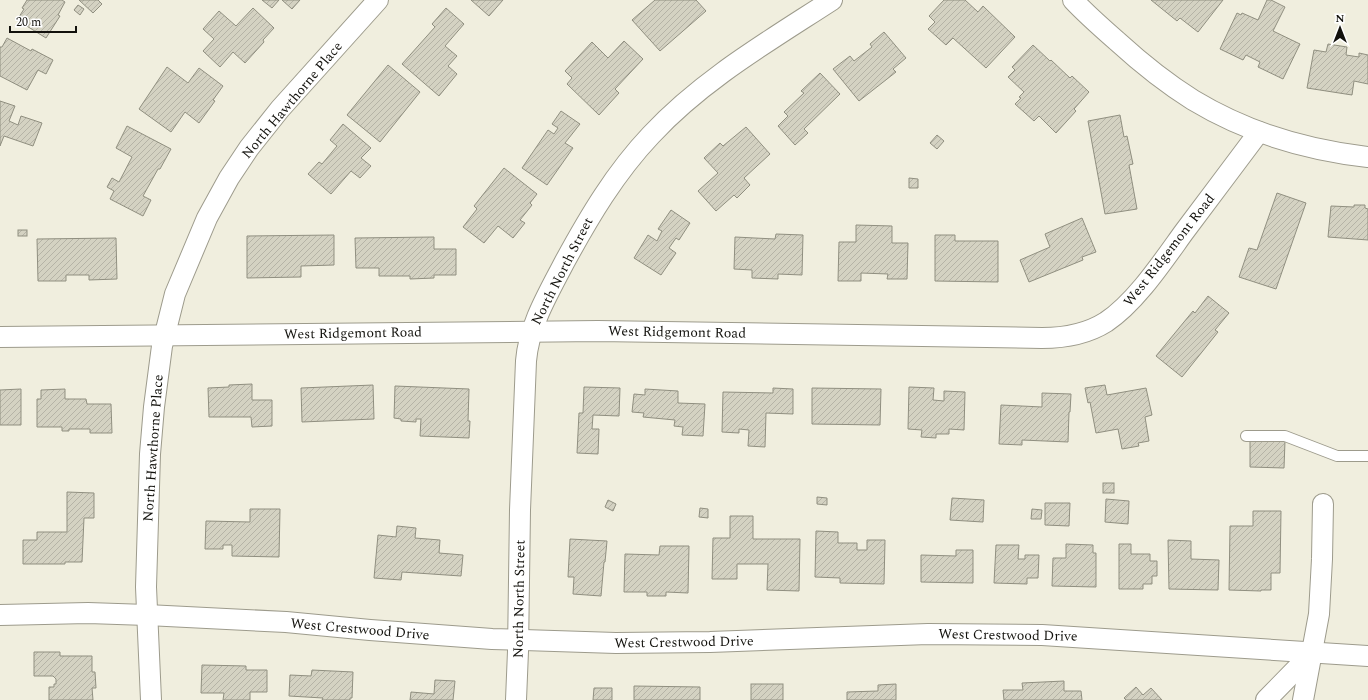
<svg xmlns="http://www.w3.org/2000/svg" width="1368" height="700" font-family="Spectral,serif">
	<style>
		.building { fill: url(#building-hatch); stroke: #908f80 }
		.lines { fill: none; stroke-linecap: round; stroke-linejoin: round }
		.lane-casing { stroke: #9d9b8c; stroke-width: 12 }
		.street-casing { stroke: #9d9b8c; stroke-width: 22 }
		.lane { stroke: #fff; stroke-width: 10 }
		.street { stroke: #fff; stroke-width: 20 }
		.labels { text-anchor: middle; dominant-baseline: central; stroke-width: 3; stroke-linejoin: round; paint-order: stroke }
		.street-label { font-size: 14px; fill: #12110c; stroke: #fff }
	</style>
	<defs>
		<pattern id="building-hatch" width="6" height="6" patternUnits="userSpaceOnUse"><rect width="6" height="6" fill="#d4d2c2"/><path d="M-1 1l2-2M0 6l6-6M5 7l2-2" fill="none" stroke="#b5b3a6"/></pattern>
	</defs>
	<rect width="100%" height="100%" fill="#f0eede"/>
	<g class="building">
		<polygon points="27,0 62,0 65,2 58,15 60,16 46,38 17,20 24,9 22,8"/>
		<polygon points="79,0 98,0 102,4 93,13"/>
		<polygon points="262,0 279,0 272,8"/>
		<polygon points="282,0 300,0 292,9"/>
		<polygon points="471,0 503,0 489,16"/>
		<polygon points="655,0 696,0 706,11 660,51 632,20"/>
		<polygon points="944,0 965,0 978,12 983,6 1015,37 986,68 953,38 946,45 928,29 935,22 929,16"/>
		<polygon points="1151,0 1223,0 1198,32 1180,18 1177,21"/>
		<polygon points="1267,0 1271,0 1285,7 1273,31 1300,44 1283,79 1258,67 1260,62 1246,55 1243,60 1220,49 1237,13 1241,15 1242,13 1258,20"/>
		<polygon points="78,5 84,9 80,15 74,10"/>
		<polygon points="253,8 274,28 263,40 264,42 245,63 233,52 220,67 203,51 214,39 203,29 219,11 236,26"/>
		<polygon points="446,8 464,24 445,46 457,56 448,66 457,74 439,96 402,64 435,27 432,24"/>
		<polygon points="884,32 906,58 893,69 896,72 859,101 833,69 850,56 854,61 872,47 870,44"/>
		<polygon points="7,38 31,51 32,49 53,60 46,74 38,70 27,90 0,76 0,47 2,47"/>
		<polygon points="624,41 643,59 615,89 619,93 599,115 567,84 572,78 565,71 592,42 608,58"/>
		<polygon points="1328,44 1347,47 1346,55 1359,57 1359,53 1368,55 1368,84 1354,81 1352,95 1307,88 1314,50 1326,52"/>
		<polygon points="1033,45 1050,61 1051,60 1070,78 1072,76 1089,92 1074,109 1076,111 1056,133 1039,116 1034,121 1015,104 1021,98 1019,97 1024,92 1008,77 1015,70 1012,67"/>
		<polygon points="388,65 420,92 380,142 347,115"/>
		<polygon points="167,67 188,83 199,68 223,86 213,100 215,101 199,123 185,112 171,132 139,109"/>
		<polygon points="820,73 840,94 804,129 808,133 795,145 778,126 788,116 784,112 804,93 801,91"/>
		<polygon points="0,101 15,106 9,121 18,125 21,116 42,123 33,146 4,136 0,146"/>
		<polygon points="561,111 580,124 565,143 573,148 547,185 522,168 548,130 554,134 558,128 552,124"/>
		<polygon points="1120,115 1124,137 1127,136 1133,164 1129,165 1137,209 1105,214 1088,121"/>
		<polygon points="343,124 371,148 361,158 371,166 360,178 351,171 331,194 308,174 319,162 322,164 337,146 330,140"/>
		<polygon points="127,126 171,149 160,169 158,169 143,196 151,200 143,216 110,199 114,191 107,187 112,178 119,182 132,157 116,148"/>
		<polygon points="746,127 770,154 744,178 750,185 737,198 734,195 716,211 698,191 718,173 704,158 720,143 723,146"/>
		<polygon points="937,135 944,141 937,149 930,143"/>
		<polygon points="504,168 537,194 530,203 532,205 520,220 525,223 513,238 498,226 484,243 463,227 477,209 474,206"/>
		<polygon points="909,178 918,179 918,188 909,188"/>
		<polygon points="1277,193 1306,203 1276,289 1239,277 1249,248 1257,250"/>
		<polygon points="1354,205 1365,205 1365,208 1368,209 1368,240 1328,237 1331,206 1354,207"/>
		<polygon points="671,210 690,223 679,240 676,238 669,248 676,253 661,275 634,258 648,235 657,241 662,231 658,229"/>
		<polygon points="1082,218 1096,252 1082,257 1083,260 1029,282 1020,260 1050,247 1045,234"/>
		<polygon points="856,225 892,226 892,243 908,243 907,279 887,279 888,274 861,273 861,281 838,281 839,242 856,242"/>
		<rect x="18" y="230" width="9" height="6"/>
		<polygon points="776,234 803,235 802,275 778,274 778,279 752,278 752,270 734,269 735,237 775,239"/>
		<polygon points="334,235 334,265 301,266 301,277 247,278 247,236"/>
		<polygon points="935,235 955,235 955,241 998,241 998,282 935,281"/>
		<polygon points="434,237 434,249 456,249 456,275 434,275 434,278 410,279 410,276 379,276 379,268 356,268 355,238"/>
		<polygon points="116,238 117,279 89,280 89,275 66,275 66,281 38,281 37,239"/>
		<polygon points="1208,296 1229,313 1215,330 1218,332 1182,377 1156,356 1193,311 1195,313"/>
		<polygon points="252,384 252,400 272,400 272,426 252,427 251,417 209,417 208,388 229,387 229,385"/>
		<polygon points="373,385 374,419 302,422 301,388"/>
		<polygon points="1105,385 1107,395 1146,388 1152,415 1145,417 1149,441 1138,443 1139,446 1122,449 1118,429 1096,433 1090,402 1088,403 1085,388"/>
		<polygon points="395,386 469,389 468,421 470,421 469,438 420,436 421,419 416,419 416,422 401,421 401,419 394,418"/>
		<polygon points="584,387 620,388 619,416 593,415 592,429 599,429 598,454 577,453 579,413 583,413"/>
		<polygon points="909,387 934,388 933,400 944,401 944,391 965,392 964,430 949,429 949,434 936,434 936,438 921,437 922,430 908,429"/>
		<polygon points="773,388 793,389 793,414 766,413 765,447 748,446 749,430 739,429 739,433 722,432 723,392 773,393"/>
		<polygon points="812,388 881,389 880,425 812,424"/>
		<polygon points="21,389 21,425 0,425 0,390"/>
		<polygon points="65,389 65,399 86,399 87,404 111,404 112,433 90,433 90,429 69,429 69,431 62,431 62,427 37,427 37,399 41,399 41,390"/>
		<polygon points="645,389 678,391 678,403 705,404 703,436 682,435 683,427 674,426 675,420 643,417 644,413 632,412 634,394 645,395"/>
		<polygon points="1042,393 1071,394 1070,412 1069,412 1068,442 1022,440 1022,445 999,444 1001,405 1042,407"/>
		<polygon points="1250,440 1285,441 1284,468 1250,467"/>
		<rect x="1103" y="483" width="11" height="10"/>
		<polygon points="67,492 94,493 94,518 84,518 82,562 65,562 65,564 23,564 23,540 37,540 37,532 67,532"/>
		<polygon points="817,497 827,498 827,505 817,504"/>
		<polygon points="952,498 984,500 983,522 950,520"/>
		<polygon points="1106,499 1129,501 1128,524 1105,522"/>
		<polygon points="608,500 616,504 613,511 605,507"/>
		<polygon points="1045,503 1070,503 1069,526 1045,525"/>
		<polygon points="700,508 708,509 708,518 699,517"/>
		<polygon points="250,509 280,509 279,557 232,556 232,545 223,545 223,549 205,549 206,521 250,522"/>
		<polygon points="1032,509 1042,510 1041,519 1031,519"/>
		<polygon points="1253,511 1281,511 1280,573 1271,573 1271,590 1261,590 1261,591 1229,590 1230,526 1253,526"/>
		<polygon points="730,516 753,516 753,539 800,539 799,591 767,590 768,564 737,564 737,579 712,579 713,538 730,538"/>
		<polygon points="397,526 416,528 415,538 440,540 439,553 463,555 461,576 402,572 401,580 374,578 378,535 396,537"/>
		<polygon points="816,531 838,532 838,543 857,543 857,550 867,550 867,540 885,540 884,584 840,583 840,578 815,577"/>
		<polygon points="570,539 607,541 605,562 604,562 601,596 573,594 574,577 568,577"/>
		<polygon points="1168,540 1191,541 1191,559 1219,560 1218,590 1169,589"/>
		<polygon points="1066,544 1093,545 1093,553 1096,553 1096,587 1052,586 1053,558 1066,558"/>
		<polygon points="1119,544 1131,544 1131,554 1150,554 1150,561 1157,561 1157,576 1152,576 1152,584 1143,584 1143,589 1119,589"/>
		<polygon points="996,545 1019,545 1018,559 1025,559 1025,555 1039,555 1038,578 1027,578 1027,584 994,583"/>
		<polygon points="660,546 689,546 688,593 666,592 666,596 647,596 647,592 624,592 625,554 659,555"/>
		<polygon points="956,550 973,550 973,583 921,582 921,555 956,556"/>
		<polygon points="34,652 60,652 60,656 92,656 92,672 95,672 96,688 92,688 93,700 49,700 49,687 54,687 54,684 56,684 56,679 53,676 34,676"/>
		<polygon points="202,665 246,666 246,670 267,670 267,692 250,692 250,700 223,700 224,693 201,693"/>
		<polygon points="312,670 353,672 352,698 350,698 350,700 322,700 323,698 289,696 290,675 311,676"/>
		<polygon points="435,680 455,681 453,700 410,700 411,692 434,694"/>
		<polygon points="1064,681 1064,691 1081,691 1082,700 1004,700 1003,690 1023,690 1022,683"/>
		<rect x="751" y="684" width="32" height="16"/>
		<polygon points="896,684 896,700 847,700 847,692 878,691 878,685"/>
		<polygon points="634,686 700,687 700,700 634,700"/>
		<polygon points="1136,687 1143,695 1151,688 1162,700 1126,700 1124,698"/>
		<polygon points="594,688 612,688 612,700 593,700"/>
	</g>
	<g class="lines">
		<defs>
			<polyline id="lane" points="1246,436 1285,436 1337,456 1368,456"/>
			<g id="street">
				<path d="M1073,0c14,15 29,28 45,42 23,21 48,41 75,58 53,32 113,50 175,57"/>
				<path d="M0,337l598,-6 444,7c22,0 45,-4 64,-16 30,-20 57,-61 78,-90 25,-33 50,-67 75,-100"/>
				<polyline points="0,615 88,613 147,615 286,622 370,630 492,639 616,643 710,642 928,634 1042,635 1368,656"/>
				<polyline points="151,700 146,587 150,454 154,407 162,346 175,294 207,218 229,178 249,148 280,109 378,0"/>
				<path d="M516,700l2,-49 2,-141 6,-149c3,-36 22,-67 38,-98 25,-46 51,-90 87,-128 51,-55 118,-94 181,-135"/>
				<polyline points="1266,700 1312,653"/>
				<polyline points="1303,700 1319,614 1322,559 1323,504"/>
			</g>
		</defs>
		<use href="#lane" class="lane-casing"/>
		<use href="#street" class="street-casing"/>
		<use href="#lane" class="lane"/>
		<use href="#street" class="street"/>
	</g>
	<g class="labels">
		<g class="street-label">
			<text transform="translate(292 100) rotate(-50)">North Hawthorne Place</text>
			<text transform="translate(1169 250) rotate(-52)">West Ridgemont Road</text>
			<text transform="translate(562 271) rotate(-63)">North North Street</text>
			<text transform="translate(677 332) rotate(1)">West Ridgemont Road</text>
			<text transform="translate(353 333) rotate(-1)">West Ridgemont Road</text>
			<text transform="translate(153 448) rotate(-86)">North Hawthorne Place</text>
			<text transform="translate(519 599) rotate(-89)">North North Street</text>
			<text transform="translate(360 629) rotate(5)">West Crestwood Drive</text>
			<text transform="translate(1008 635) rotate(1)">West Crestwood Drive</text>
			<text transform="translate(684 642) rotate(-1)">West Crestwood Drive</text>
		</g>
	</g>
	<g transform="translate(1340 28)" stroke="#ffffff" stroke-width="3" paint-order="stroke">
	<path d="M0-3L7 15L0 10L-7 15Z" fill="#12110c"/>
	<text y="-6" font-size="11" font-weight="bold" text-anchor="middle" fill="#12110c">N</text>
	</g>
	<path d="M10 26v6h66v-6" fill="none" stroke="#12110c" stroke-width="2"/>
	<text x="16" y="26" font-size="12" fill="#12110c" stroke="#ffffff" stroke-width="3" paint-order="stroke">20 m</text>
</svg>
